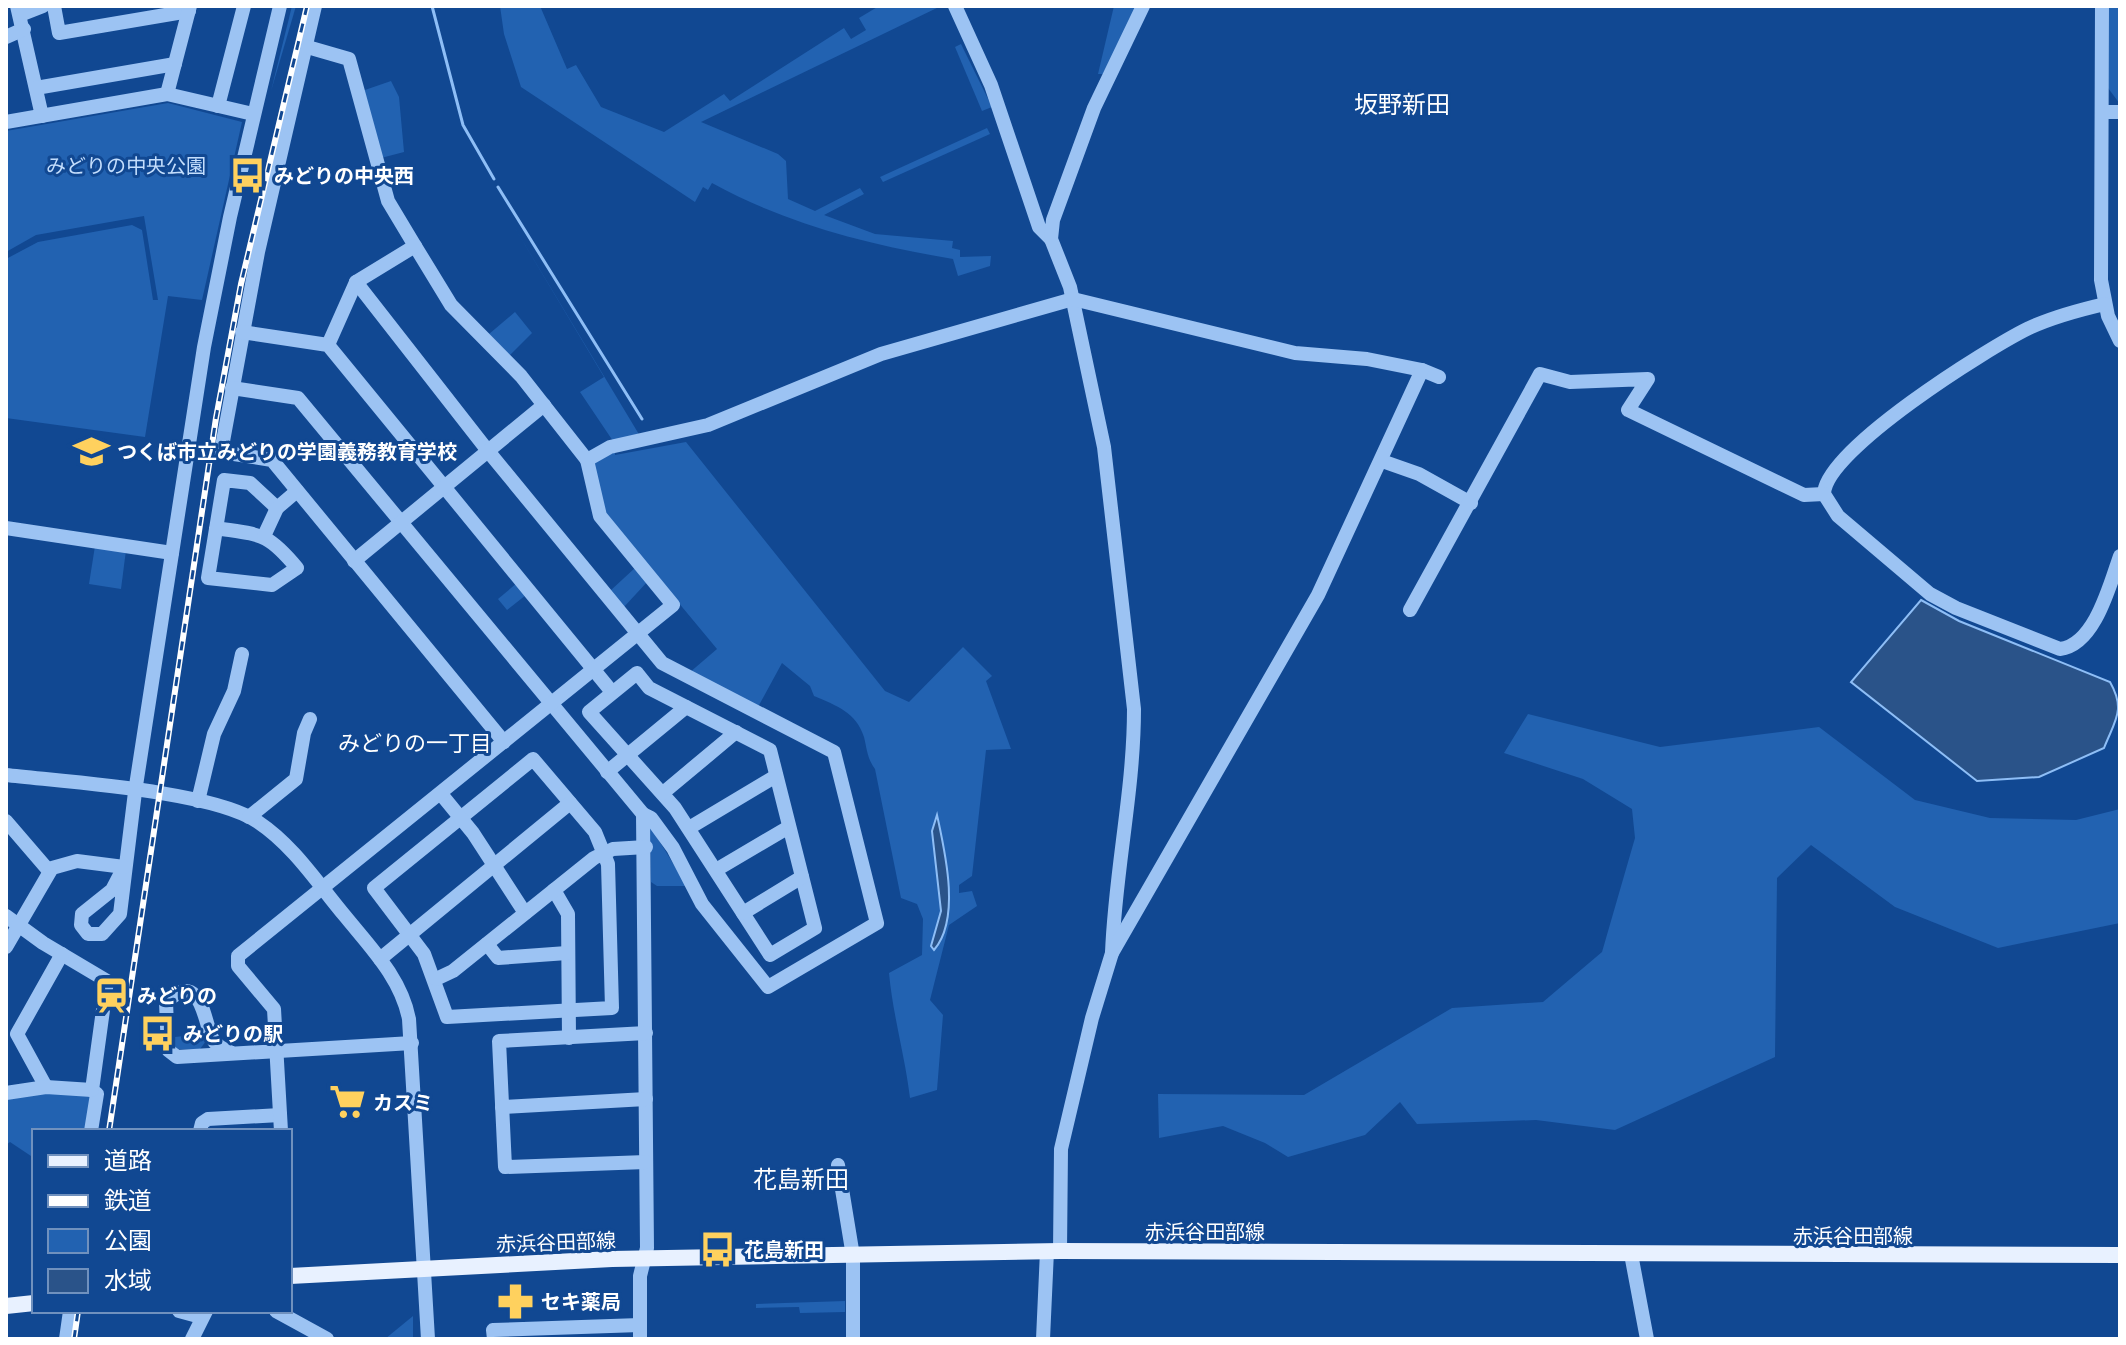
<svg xmlns="http://www.w3.org/2000/svg" width="2126" height="1345" font-family="'Open Sans','Noto Sans JP',sans-serif">
	<style>
		.green { fill: #2262b1 }
		.water { fill: #2a5389; stroke: #8ebef6; stroke-width: 2 }
		.lines { fill: none; stroke-linecap: round; stroke-linejoin: round }
		.stream { stroke: #8ebef6; stroke-width: 3 }
		.minor { stroke: #9cc3f3; stroke-width: 14 }
		.major { stroke: #e8f1ff; stroke-width: 16 }
		.rail-casing { stroke: #fff; stroke-width: 6 }
		.rail { stroke: #114892; stroke-width: 3; stroke-dasharray: 9; stroke-linecap: butt }
		.labels { text-anchor: middle; dominant-baseline: central; stroke-width: 6; stroke-linejoin: round; paint-order: stroke }
		.park-label { font-size: 20px; fill: #c4defd; stroke: #114892 }
		.poi-label { font-size: 20px; font-weight: bold; fill: #fff; stroke: #114892; text-anchor: start }
		.street-label { font-size: 20px; fill: #fff; stroke: #114892 }
		.neighbourhood-label { font-size: 22px; fill: #fff; stroke: #114892 }
		.quarter-label { font-size: 24px; fill: #fff; stroke: #114892 }
	</style>
	<rect width="100%" height="100%" fill="#114892"/>
	<g class="green">
		<polygon points="292,6 296,6 271,91"/>
		<path d="M500,6h40l27,63 9,-4 25,42 63,25 60,-38 6,7 114,-73 7,11 15,-9 -7,-12 20,-12h62l-240,116 77,32 8,7 2,38 27,12 45,-23 4,6 -40,21 51,19 78,7 -1,7 8,2v7l31,-1 -1,10 -32,10 -5,-17c-83,-14 -167,-35 -241,-76l-4,7 -5,-3 -8,15 -174,-115 -17,-53z"/>
		<polygon points="1114,6 1137,6 1103,74 1098,74"/>
		<polygon points="2109,6 2120,6 2120,104 2108,88"/>
		<polygon points="961,44 992,107 982,111 955,47"/>
		<polygon points="391,81 399,97 404,152 381,158 362,91"/>
		<polygon points="168,103 242,122 202,300 168,296 145,437 6,418 6,259 38,242 132,225 142,230 153,300 158,300 144,216 36,235 6,252 6,131"/>
		<polygon points="987,128 990,134 883,182 880,177"/>
		<polygon points="510,220 640,436 615,444 580,392 604,377"/>
		<polygon points="515,312 532,333 510,355 489,334"/>
		<path d="M686,442l199,249 24,11 54,-55 29,29 -6,5 25,68 -25,1 -14,126 -13,9v8l13,-2 5,15 -28,19 -19,75 13,15 -6,75 -27,8c-5,-42 -17,-82 -21,-125l33,-18 1,-36 -6,-15 -16,-6 -26,-129c-8,-11 -8,-20 -11,-32 -8,-25 -27,-31 -50,-41l-4,-10 -28,-23 -24,44 -69,-34 28,-24 -113,-136 -10,-51 21,-10v3z"/>
		<polygon points="95,546 126,550 121,589 89,584"/>
		<polygon points="636,567 648,581 623,608 610,591"/>
		<polygon points="517,583 526,595 507,610 498,599"/>
		<polygon points="1528,714 1660,747 1819,727 1915,800 1990,818 2076,820 2120,809 2120,923 1998,948 1895,907 1811,845 1777,878 1775,1057 1615,1130 1536,1120 1417,1124 1400,1102 1365,1135 1288,1157 1265,1143 1223,1126 1159,1138 1158,1094 1304,1095 1452,1008 1543,1002 1602,952 1635,838 1632,809 1583,779 1504,753"/>
		<polygon points="650,826 687,886 657,886 651,882"/>
		<polygon points="203,1034 206,1041 200,1049 175,1049 175,1037"/>
		<polygon points="22,1093 87,1094 92,1100 84,1131 34,1131 34,1158 10,1142 6,1145 6,1096"/>
		<polygon points="845,1301 845,1312 800,1313 799,1307 756,1308 756,1304"/>
		<polygon points="413,1316 413,1339 385,1339"/>
	</g>
	<g class="water">
		<path d="M1921,600l38,21 151,61c16,28 5,38 -6,66l-65,29 -62,4 -126,-99z"/>
		<path d="M937,815c8,37 24,104 -3,135l-3,-4 10,-35 -9,-80z"/>
	</g>
	<g class="lines">
		<g class="stream">
			<polyline points="432,6 463,125 494,179"/>
			<polyline points="498,187 642,419"/>
		</g>
		<g class="minor">
			<polyline points="17,6 42,116"/>
			<polyline points="54,6 59,33 189,11"/>
			<polyline points="315,6 258,252 221,452 272,460 504,742"/>
			<polyline points="955,6 991,85 1039,227 1051,239"/>
			<polyline points="2102,6 2101,280 2108,316 2120,341"/>
			<polyline points="20,15 43,6"/>
			<polyline points="6,37 24,29"/>
			<polyline points="304,46 349,59 388,201 415,246 451,305 521,376 587,460"/>
			<polyline points="36,88 175,64"/>
			<polyline points="167,94 190,6"/>
			<polyline points="218,106 244,6"/>
			<polyline points="2102,112 2120,112"/>
			<polyline points="6,122 167,94 253,114"/>
			<polyline points="356,282 488,451 662,663 834,752 877,923 768,987 702,904 673,848 651,818 643,814"/>
			<path d="M2105,304c-26,6 -52,13 -76,24 -41,20 -204,122 -205,166l14,22 92,78 26,14 104,41c35,-4 50,-65 60,-93"/>
			<polyline points="242,332 328,345 612,692"/>
			<polyline points="328,345 356,282 415,246"/>
			<polyline points="232,388 298,398 643,814 647,1248 640,1276 640,1339"/>
			<polyline points="1382,461 1419,474 1471,503"/>
			<polyline points="6,528 172,553"/>
			<path d="M216,528c45,7 51,4 81,40l-25,17 -64,-7 16,-98 26,3 27,25"/>
			<polyline points="264,536 277,508 297,491"/>
			<polyline points="354,561 544,405"/>
			<polyline points="1410,610 1540,374 1570,382 1648,379 1628,410 1804,495 1824,494"/>
			<polygon points="637,673 649,688 770,750 815,928 770,955 675,808 589,712"/>
			<polygon points="533,759 595,832 608,864 612,1008 447,1017 424,954 374,888"/>
			<polyline points="607,772 686,707"/>
			<path d="M6,775c60,7 207,16 252,47 36,24 60,62 87,94 26,32 56,62 64,103l19,320"/>
			<polyline points="663,793 736,732"/>
			<polyline points="441,794 473,833 525,913"/>
			<polyline points="198,801 214,734 234,691 242,654"/>
			<polyline points="249,817 296,779 304,733 310,719"/>
			<polyline points="6,821 49,871"/>
			<polyline points="689,828 776,776"/>
			<polyline points="124,867 112,890 82,914 81,925 88,934 102,934 120,914 135,792 204,347 230,217 280,6"/>
			<polyline points="716,870 789,827"/>
			<polyline points="554,890 568,914 569,1038"/>
			<polyline points="743,913 802,877"/>
			<polyline points="6,916 43,943 107,981 92,1090 97,1094 91,1131"/>
			<polyline points="487,944 498,958 567,953"/>
			<polyline points="6,947 52,868 77,861 124,867"/>
			<path d="M1112,953c3,-82 22,-162 22,-244l-30,-262 -34,-160 -19,-48 2,-19 41,-112 49,-102"/>
			<polyline points="380,959 570,803"/>
			<polyline points="436,979 453,971 594,858 613,849 646,847"/>
			<polyline points="646,1033 499,1041 505,1167 646,1162"/>
			<path d="M232,1053c-8,-3 -16,-7 -20,-15 -8,-17 -11,-69 -46,-36l2,48 9,7 235,-14"/>
			<polyline points="46,1087 17,1034 62,954"/>
			<polyline points="6,1093 46,1087 92,1090"/>
			<polyline points="502,1107 646,1099"/>
			<polyline points="200,1131 202,1123 208,1119 280,1115"/>
			<polyline points="281,1131 274,1009 238,966 238,956 673,605 600,516 587,460 610,447 708,425 881,354 1073,299 1295,353 1367,359 1422,370 1439,377"/>
			<polyline points="838,1165 853,1256 853,1339"/>
			<polyline points="1060,1251 1061,1149 1092,1018 1112,953 1318,595 1422,370"/>
			<polyline points="1631,1254 1647,1339"/>
			<polyline points="179,1311 201,1317"/>
			<polyline points="276,1311 327,1339"/>
			<polyline points="66,1339 70,1311"/>
			<polyline points="192,1339 206,1311"/>
			<polyline points="494,1339 493,1330 640,1325"/>
			<polyline points="1043,1339 1047,1251"/>
		</g>
		<g class="major">
			<polyline points="290,1276 612,1259 1060,1251 2120,1255"/>
			<polyline points="6,1306 34,1303"/>
		</g>
		<defs>
			<g id="rail">
				<polyline points="109,1131 216,418 241,284 307,6"/>
				<polyline points="74,1339 78,1311"/>
			</g>
		</defs>
		<use href="#rail" class="rail-casing"/>
		<use href="#rail" class="rail"/>
	</g>
	<defs>
		<symbol id="bus-bare" viewBox="-9 -9 18 18"><path d="M-5-6H5V4H4V6H2V4H-2V6H-4V4H-5ZM-3.5-4V0h7V-4ZM-3.5 1.2v1.5H-2V1.2ZM2 1.2v1.5H3.5V1.2Z" fill="#ffd15e" stroke="#114892" stroke-width="2.5" paint-order="stroke"/></symbol>
		<symbol id="school-bare" viewBox="-9 -9 18 18"><path d="M0-5L7-2L0 1L-7-2ZM-4 1L0 2.5L4 1V4Q0 6-4 4Z" fill="#ffd15e" stroke="#114892" stroke-width="2.5" paint-order="stroke"/></symbol>
		<symbol id="station-bare" viewBox="-9 -9 18 18"><path d="M-3-6H3Q5-6 5-4V2Q5 4 3 4L4.5 6H3L1.5 4h-3L-3 6H-4.5L-3 4Q-5 4-5 2V-4Q-5-6-3-6ZM-3.5-4v3h7v-3ZM-3.5 1v1.5H-2V1ZM2 1v1.5H3.5V1Z" fill="#ffd15e" stroke="#114892" stroke-width="2.5" paint-order="stroke"/></symbol>
		<symbol id="supermarket-bare" viewBox="-9 -9 18 18"><path d="M-6-5.5h2.5l.6 2H6L4.5 2H-2.5L-4.4-4H-6ZM-1.5 3.2a1.3 1.3 0 1 0 .1 0ZM3 3.2a1.3 1.3 0 1 0 .1 0Z" fill="#ffd15e" stroke="#114892" stroke-width="2.5" paint-order="stroke"/></symbol>
		<symbol id="pharmacy-bare" viewBox="-9 -9 18 18"><path d="M-2-6h4v4h4v4h-4v4h-4v-4h-4v-4h4Z" fill="#ffd15e" stroke="#114892" stroke-width="2.5" paint-order="stroke"/></symbol>
	</defs>
	<g fill-rule="evenodd">
		<use href="#bus-bare" x="222" y="150" width="51" height="51"/>
		<use href="#school-bare" x="66" y="426" width="51" height="51"/>
		<use href="#station-bare" x="86" y="970" width="51" height="51"/>
		<use href="#bus-bare" x="132" y="1008" width="51" height="51"/>
		<use href="#supermarket-bare" x="322" y="1076" width="51" height="51"/>
		<use href="#bus-bare" x="692" y="1224" width="51" height="51"/>
		<use href="#pharmacy-bare" x="490" y="1276" width="51" height="51"/>
	</g>
	<g class="labels">
		<g class="park-label">
			<text x="126" y="165">みどりの中央公園</text>
		</g>
		<g class="poi-label">
			<text x="274" y="175">みどりの中央西</text>
			<text x="117" y="451">つくば市立みどりの学園義務教育学校</text>
			<text x="137" y="995">みどりの</text>
			<text x="183" y="1033">みどりの駅</text>
			<text x="373" y="1102">カスミ</text>
			<text x="744" y="1249">花島新田</text>
			<text x="541" y="1301">セキ薬局</text>
		</g>
		<g class="street-label">
			<text x="1205" y="1231">赤浜谷田部線</text>
			<text x="1853" y="1235">赤浜谷田部線</text>
			<text transform="translate(556 1242) rotate(-2)">赤浜谷田部線</text>
		</g>
		<g class="neighbourhood-label">
			<text x="415" y="742">みどりの一丁目</text>
		</g>
		<g class="quarter-label">
			<text x="1402" y="103">坂野新田</text>
			<text x="801" y="1178">花島新田</text>
		</g>
	</g>
	<rect width="2126" height="1345" fill="none" stroke="#ffffff" stroke-width="16"/>
	<rect x="32" y="1129" width="260" height="184" fill="#114892" stroke="#7091be" stroke-width="2"/>
	<rect x="48" y="1155" width="40" height="12" fill="#e8f1ff" stroke="#7091be" stroke-width="2"/>
	<text x="104" y="1169" font-size="24" fill="#ffffff">道路</text>
	<rect x="48" y="1195" width="40" height="12" fill="#ffffff" stroke="#7091be" stroke-width="2"/>
	<text x="104" y="1209" font-size="24" fill="#ffffff">鉄道</text>
	<rect x="48" y="1229" width="40" height="24" fill="#2262b1" stroke="#7091be" stroke-width="2"/>
	<text x="104" y="1249" font-size="24" fill="#ffffff">公園</text>
	<rect x="48" y="1269" width="40" height="24" fill="#2a5389" stroke="#7091be" stroke-width="2"/>
	<text x="104" y="1289" font-size="24" fill="#ffffff">水域</text>
</svg>
